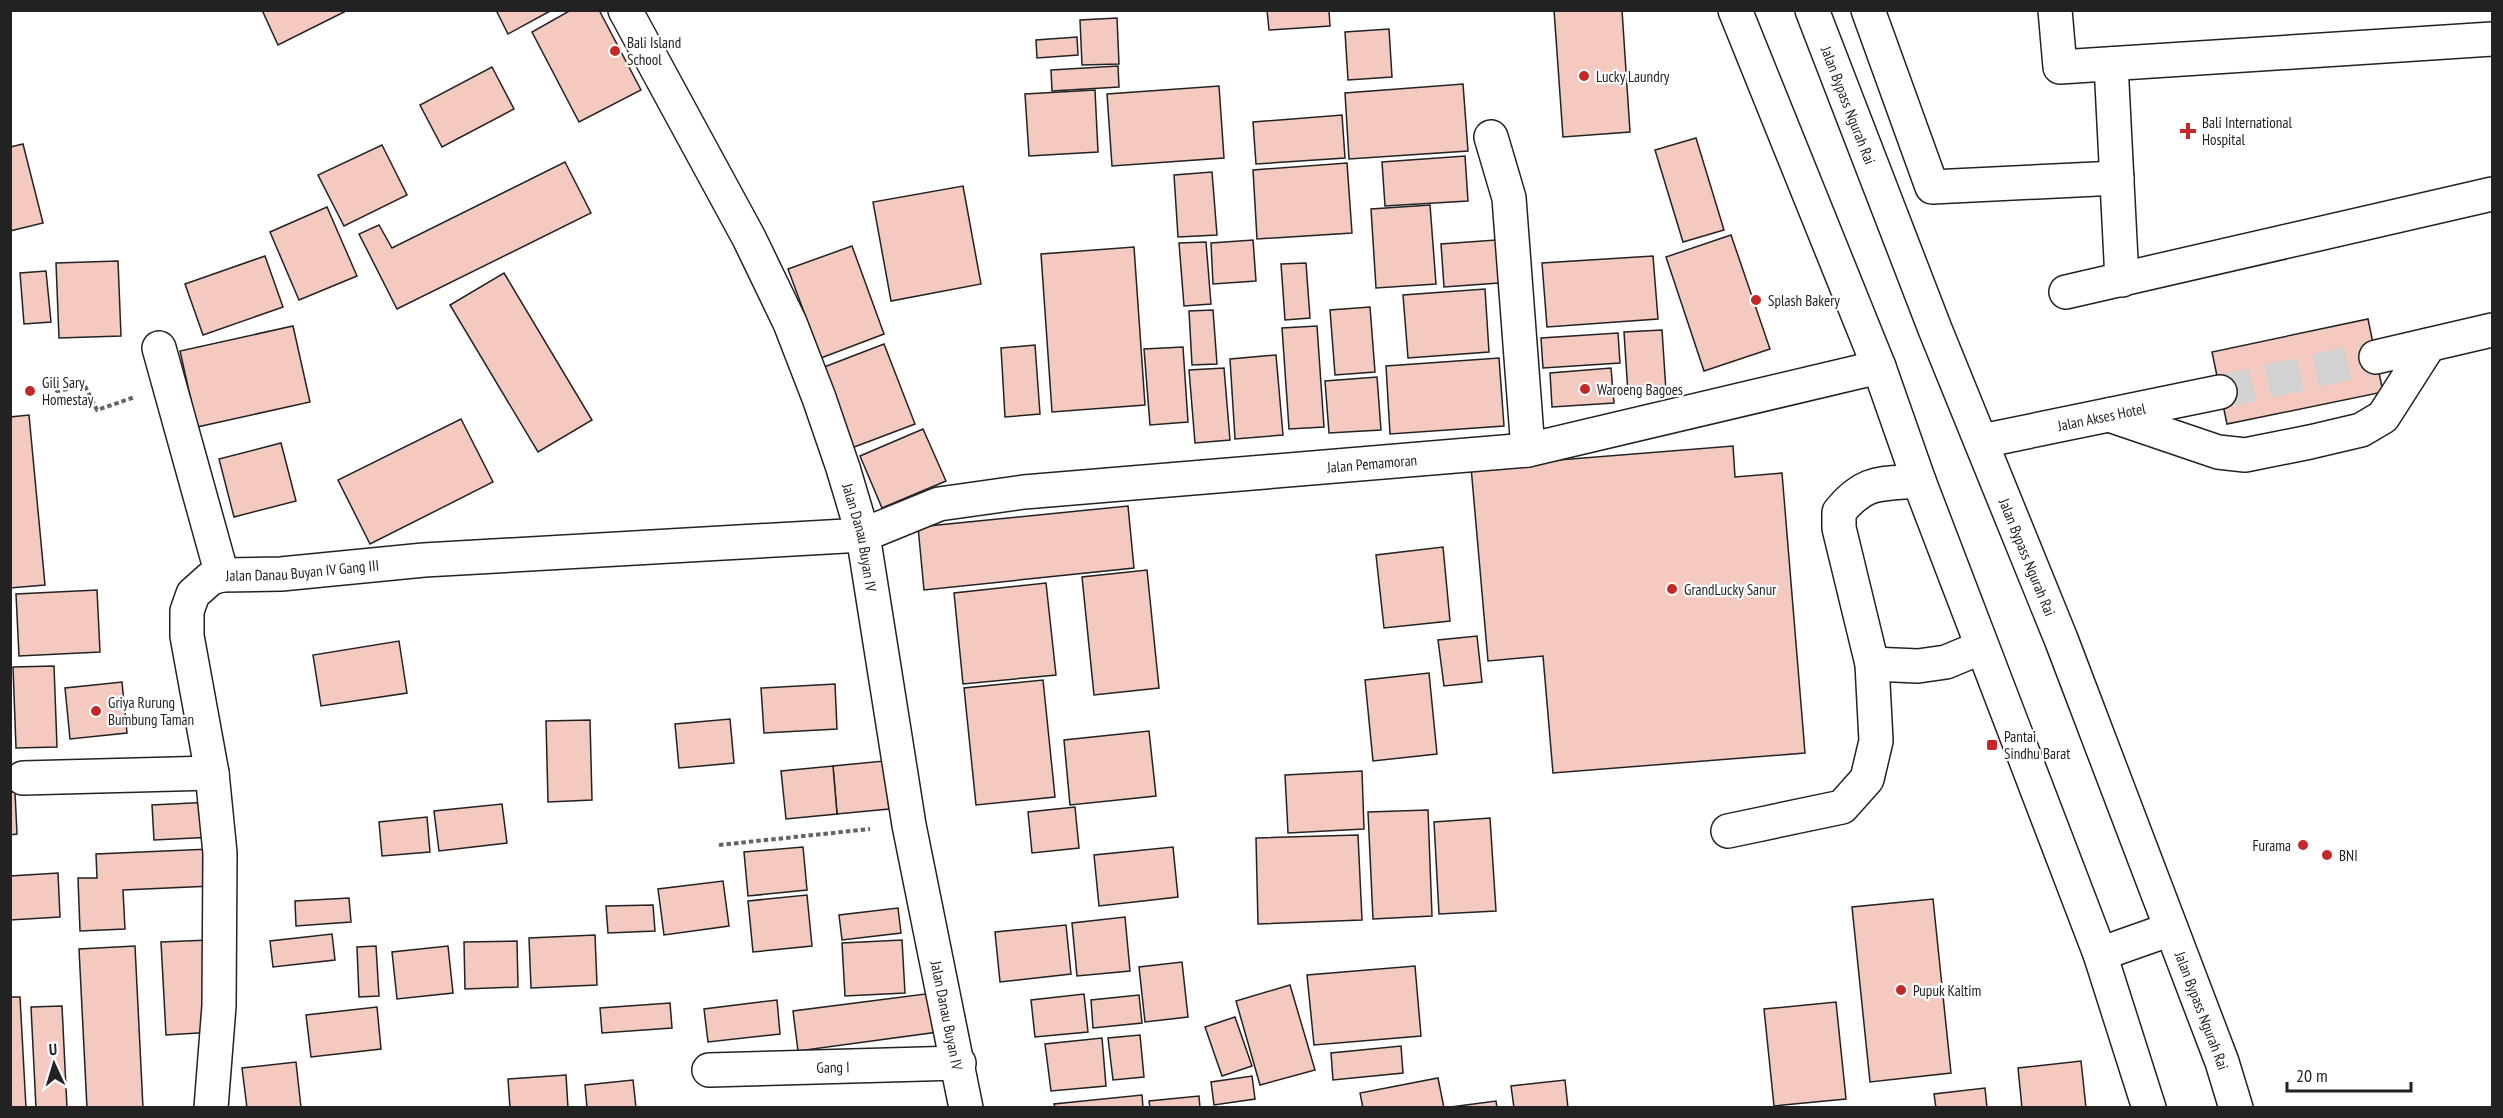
<svg xmlns="http://www.w3.org/2000/svg" width="2503" height="1118" font-family="'PT Sans Narrow',sans-serif">
	<style>
		.building { fill: #f3c9c0; stroke: #222; stroke-width: 1.5 }
		.lines { fill: none; stroke-linecap: round; stroke-linejoin: round }
		.minor-tunnel { stroke: #d3d3d3; stroke-width: 33; stroke-dasharray: 33 16; stroke-linecap: butt }
		.minor-casing { stroke: #222; stroke-width: 36 }
		.highway-casing { stroke: #222; stroke-width: 36 }
		.path { stroke: #646464; stroke-width: 4; stroke-dasharray: 4.5 3; stroke-linecap: butt }
		.minor { stroke: #fff; stroke-width: 33 }
		.highway { stroke: #fff; stroke-width: 33 }
		.poi-dot { fill: #c62828; stroke: #fff; stroke-width: 2 }
		.labels { text-anchor: middle; dominant-baseline: central; stroke-width: 4.5; stroke-linejoin: round; paint-order: stroke }
		.poi-label { font-size: 15px; fill: #222; stroke: #fff; text-anchor: start }
		.street-label { font-size: 15px; fill: #222; stroke: #fff }
	</style>
	<rect width="100%" height="100%" fill="#fff"/>
	<g class="building">
		<polygon points="262,10 348,10 278,45"/>
		<polygon points="496,10 552,10 508,34"/>
		<polygon points="571,10 599,10 641,90 579,122 532,32"/>
		<polygon points="1267,10 1329,10 1330,26 1269,30"/>
		<polygon points="1554,10 1622,10 1630,132 1563,137"/>
		<polygon points="1117,18 1119,64 1082,65 1080,20"/>
		<polygon points="1389,29 1392,77 1348,80 1345,32"/>
		<polygon points="1077,37 1078,55 1037,58 1036,40"/>
		<polygon points="1118,66 1119,87 1052,91 1051,70"/>
		<polygon points="492,67 514,109 442,147 420,105"/>
		<polygon points="1463,84 1468,151 1349,159 1345,93"/>
		<polygon points="1219,86 1224,158 1112,166 1107,94"/>
		<polygon points="1095,90 1098,152 1029,156 1025,94"/>
		<polygon points="1342,115 1345,158 1256,164 1253,122"/>
		<polygon points="1696,138 1724,230 1683,242 1655,150"/>
		<polygon points="23,144 43,223 10,231 10,147"/>
		<polygon points="382,145 407,195 344,226 318,175"/>
		<polygon points="1465,156 1468,201 1385,206 1382,162"/>
		<polygon points="565,162 591,213 397,309 359,234 379,225 392,248"/>
		<polygon points="1347,163 1352,233 1257,239 1253,170"/>
		<polygon points="1212,172 1217,235 1178,237 1174,175"/>
		<polygon points="963,186 981,284 891,301 873,202"/>
		<polygon points="1430,205 1436,284 1376,288 1371,209"/>
		<polygon points="327,207 357,276 299,300 270,232"/>
		<polygon points="1731,235 1770,349 1704,371 1666,257"/>
		<polygon points="1253,240 1256,281 1213,284 1211,243"/>
		<polygon points="1496,240 1499,283 1444,287 1441,244"/>
		<polygon points="1206,242 1211,304 1184,306 1179,243"/>
		<polygon points="852,246 884,334 821,358 788,269"/>
		<polygon points="1134,247 1145,405 1052,412 1041,254"/>
		<polygon points="265,256 283,307 203,335 185,284"/>
		<polygon points="1653,256 1658,319 1547,327 1542,263"/>
		<polygon points="118,261 121,336 59,338 56,263"/>
		<polygon points="1306,263 1310,318 1285,320 1281,264"/>
		<polygon points="46,271 51,322 24,324 20,273"/>
		<polygon points="504,273 592,420 538,452 450,305"/>
		<polygon points="1485,289 1489,352 1408,358 1403,295"/>
		<polygon points="1370,307 1375,372 1335,375 1330,310"/>
		<polygon points="1213,310 1217,364 1192,365 1189,311"/>
		<polygon points="2368,319 2383,392 2227,424 2212,352"/>
		<polygon points="293,326 310,402 197,427 180,351"/>
		<polygon points="1317,326 1324,427 1289,429 1282,328"/>
		<polygon points="1662,330 1666,391 1628,394 1624,332"/>
		<polygon points="1618,333 1620,363 1543,368 1541,338"/>
		<polygon points="884,344 915,424 849,449 819,369"/>
		<polygon points="1035,345 1040,414 1005,417 1001,348"/>
		<polygon points="1183,347 1188,422 1150,425 1144,349"/>
		<polygon points="1276,355 1283,435 1235,439 1230,359"/>
		<polygon points="1499,358 1504,426 1390,434 1386,366"/>
		<polygon points="1224,368 1230,440 1195,443 1189,370"/>
		<polygon points="1611,368 1614,403 1552,407 1550,373"/>
		<polygon points="1377,377 1381,430 1329,433 1325,381"/>
		<polygon points="29,415 45,585 10,588 10,417"/>
		<polygon points="461,419 493,482 370,544 338,480"/>
		<polygon points="923,429 946,481 882,508 860,456"/>
		<polygon points="281,443 296,501 234,517 219,459"/>
		<polygon points="1733,446 1735,477 1782,473 1805,753 1553,773 1543,656 1488,661 1471,467"/>
		<polygon points="1128,506 1134,568 924,590 918,527"/>
		<polygon points="1443,547 1450,621 1384,628 1376,555"/>
		<polygon points="1147,570 1159,688 1094,695 1082,577"/>
		<polygon points="1046,583 1056,675 963,684 954,593"/>
		<polygon points="97,590 100,652 19,656 16,594"/>
		<polygon points="1477,636 1482,682 1444,686 1438,640"/>
		<polygon points="399,641 407,693 321,706 313,655"/>
		<polygon points="54,666 57,747 16,748 13,667"/>
		<polygon points="1429,673 1437,754 1373,761 1365,680"/>
		<polygon points="1043,680 1055,797 976,805 964,688"/>
		<polygon points="122,682 127,733 70,739 65,688"/>
		<polygon points="835,684 837,729 764,733 761,688"/>
		<polygon points="730,719 734,763 679,768 675,724"/>
		<polygon points="590,720 592,800 548,802 546,721"/>
		<polygon points="1149,731 1156,796 1070,805 1064,740"/>
		<polygon points="884,761 889,809 837,814 833,766"/>
		<polygon points="833,766 837,814 786,819 781,771"/>
		<polygon points="1362,771 1364,829 1288,833 1285,775"/>
		<polygon points="10,792 15,792 17,834 10,835"/>
		<polygon points="212,802 214,837 154,840 152,805"/>
		<polygon points="502,804 507,843 439,851 434,811"/>
		<polygon points="1075,807 1079,848 1032,853 1028,812"/>
		<polygon points="1428,810 1432,916 1373,919 1368,812"/>
		<polygon points="427,817 430,852 382,856 379,822"/>
		<polygon points="1490,818 1496,911 1439,914 1434,822"/>
		<polygon points="1358,835 1362,920 1258,924 1256,838"/>
		<polygon points="803,847 807,890 748,896 744,852"/>
		<polygon points="1173,847 1178,897 1099,906 1094,855"/>
		<polygon points="210,849 212,886 123,890 125,929 80,931 78,878 97,878 96,854"/>
		<polygon points="58,873 60,917 10,920 10,876"/>
		<polygon points="723,881 729,926 664,935 658,889"/>
		<polygon points="807,895 812,946 753,952 748,901"/>
		<polygon points="349,898 351,922 296,926 295,901"/>
		<polygon points="1933,899 1951,1073 1870,1082 1852,907"/>
		<polygon points="653,905 655,931 608,933 606,906"/>
		<polygon points="898,908 901,933 842,940 839,915"/>
		<polygon points="1125,917 1130,971 1077,976 1072,923"/>
		<polygon points="1066,925 1071,974 1000,982 995,932"/>
		<polygon points="332,934 335,960 273,967 270,941"/>
		<polygon points="595,935 597,985 531,988 529,938"/>
		<polygon points="209,940 214,1032 166,1035 161,942"/>
		<polygon points="902,940 905,993 845,996 842,943"/>
		<polygon points="517,941 518,987 465,989 464,942"/>
		<polygon points="135,946 143,1108 87,1108 79,949"/>
		<polygon points="376,946 379,996 359,997 357,947"/>
		<polygon points="448,946 453,993 397,999 392,952"/>
		<polygon points="1182,962 1188,1017 1145,1022 1139,967"/>
		<polygon points="1415,966 1421,1036 1314,1045 1307,975"/>
		<polygon points="1290,985 1315,1070 1260,1085 1236,1001"/>
		<polygon points="933,993 938,1032 798,1051 793,1011"/>
		<polygon points="1084,994 1088,1032 1035,1037 1031,1000"/>
		<polygon points="1139,995 1142,1023 1093,1028 1091,1000"/>
		<polygon points="10,997 20,997 26,1108 10,1108"/>
		<polygon points="777,1000 780,1034 708,1042 704,1009"/>
		<polygon points="1836,1002 1846,1099 1774,1106 1764,1009"/>
		<polygon points="670,1003 672,1028 602,1033 600,1008"/>
		<polygon points="62,1006 67,1108 36,1108 31,1007"/>
		<polygon points="377,1007 381,1049 311,1057 306,1015"/>
		<polygon points="1235,1017 1252,1066 1222,1076 1205,1027"/>
		<polygon points="1140,1035 1144,1077 1113,1080 1108,1038"/>
		<polygon points="1102,1038 1106,1086 1051,1091 1045,1044"/>
		<polygon points="1401,1046 1403,1073 1333,1080 1331,1053"/>
		<polygon points="2081,1061 2086,1108 2022,1108 2018,1068"/>
		<polygon points="296,1062 301,1108 247,1108 242,1068"/>
		<polygon points="566,1075 568,1108 510,1108 508,1079"/>
		<polygon points="1252,1076 1255,1099 1214,1105 1211,1082"/>
		<polygon points="1438,1078 1444,1108 1363,1108 1360,1093"/>
		<polygon points="633,1080 636,1108 587,1108 585,1085"/>
		<polygon points="1565,1080 1568,1108 1514,1108 1511,1086"/>
		<polygon points="1985,1088 1987,1108 1936,1108 1934,1094"/>
		<polygon points="1142,1095 1143,1108 1055,1108 1054,1104"/>
		<polygon points="1199,1096 1200,1108 1150,1108 1149,1101"/>
		<polygon points="1496,1101 1497,1108 1451,1108 1451,1107"/>
	</g>
	<g class="lines">
		<polyline class="minor-tunnel" points="2220,392 2376,357"/>
		<defs>
			<g id="minor">
				<path id="s1" d="M625,10l124,228 41,85 29,75 24,70 20,67 46,290 57,283"/>
				<polyline points="1868,10 1932,187 2117,178"/>
				<polyline points="2055,10 2060,67 2492,39"/>
				<polyline points="2111,64 2122,280"/>
				<polyline points="1491,137 1509,198 1528,450"/>
				<polyline points="2066,292 2492,194"/>
				<polyline points="159,348 222,575"/>
				<polyline points="2376,357 2492,330"/>
				<polyline points="2109,415 2218,452 2245,455 2310,442 2361,430 2383,417 2429,345"/>
				<path id="s2" d="M1982,441l238,-49"/>
				<polyline points="1872,664 1918,666 1946,662 1982,647"/>
				<polyline points="23,778 212,773"/>
				<path d="M1728,831l114,-24 25,-28 9,-38 -4,-77 -33,-136v-16c26,-32 41,-28 80,-31"/>
				<path id="s3" d="M709,1070l250,-7"/>
				<path id="s4" d="M211,1108l8,-102 1,-153 -8,-80 -25,-137v-25l6,-17 18,-16 11,-3 59,-1 143,-14 439,-25 76,-31 85,-12 504,-42 351,-83"/>
			</g>
			<g id="highway">
				<polyline points="1735,10 1879,367 1919,481 2100,954 2149,1108"/>
				<path id="s5" d="M1812,10l123,319 126,310 161,423 14,46"/>
				<polyline points="2100,954 2171,929"/>
			</g>
		</defs>
		<use href="#minor" class="minor-casing"/>
		<use href="#highway" class="highway-casing"/>
		<g class="path">
			<polyline points="47,378 57,391 85,386 97,410 135,397"/>
			<polyline points="719,845 870,829"/>
		</g>
		<use href="#minor" class="minor"/>
		<use href="#highway" class="highway"/>
	</g>
	<g class="poi-dot">
		<circle cx="615" cy="51" r="6"/>
		<circle cx="1584" cy="76" r="6"/>
		<path d="M2185 122h6v6h6v6h-6v6h-6v-6h-6v-6h6z"/>
		<circle cx="1756" cy="300" r="6"/>
		<circle cx="1585" cy="389" r="6"/>
		<circle cx="30" cy="391" r="6"/>
		<circle cx="1672" cy="589" r="6"/>
		<circle cx="96" cy="711" r="6"/>
		<rect x="1986" y="739" width="12" height="12" rx="3"/>
		<circle cx="2303" cy="845" r="6"/>
		<circle cx="2327" cy="855" r="6"/>
		<circle cx="1901" cy="990" r="6"/>
	</g>
	<g class="labels">
		<g class="poi-label">
			<text x="627" y="42">Bali Island<tspan x="627" dy="17">School</tspan></text>
			<text x="1596" y="76">Lucky Laundry</text>
			<text x="2202" y="122">Bali International<tspan x="2202" dy="17">Hospital</tspan></text>
			<text x="1768" y="300">Splash Bakery</text>
			<text x="42" y="382">Gili Sary<tspan x="42" dy="17">Homestay</tspan></text>
			<text x="1597" y="389">Waroeng Bagoes</text>
			<text x="1684" y="589">GrandLucky Sanur</text>
			<text x="108" y="702">Griya Rurung<tspan x="108" dy="17">Bumbung Taman</tspan></text>
			<text x="2004" y="736">Pantai<tspan x="2004" dy="17">Sindhu Barat</tspan></text>
			<text x="2291" y="845" text-anchor="end">Furama</text>
			<text x="2339" y="855">BNI</text>
			<text x="1913" y="990">Pupuk Kaltim</text>
		</g>
		<g class="street-label">
			<text stroke="none"><textPath href="#s5" startOffset="102">Jalan Bypass Ngurah Rai</textPath></text>
			<text stroke="none"><textPath href="#s2" startOffset="122">Jalan Akses Hotel</textPath></text>
			<text stroke="none"><textPath href="#s4" startOffset="1713">Jalan Pemamoran</textPath></text>
			<text stroke="none"><textPath href="#s1" startOffset="580">Jalan Danau Buyan IV</textPath></text>
			<text stroke="none"><textPath href="#s5" startOffset="588">Jalan Bypass Ngurah Rai</textPath></text>
			<text stroke="none"><textPath href="#s4" startOffset="634">Jalan Danau Buyan IV Gang III</textPath></text>
			<text stroke="none"><textPath href="#s5" startOffset="1074">Jalan Bypass Ngurah Rai</textPath></text>
			<text stroke="none"><textPath href="#s1" startOffset="1066">Jalan Danau Buyan IV</textPath></text>
			<text stroke="none"><textPath href="#s3" startOffset="124">Gang I</textPath></text>
		</g>
	</g>
	<rect width="2503" height="1118" fill="none" stroke="#222222" stroke-width="24"/>
	<g transform="translate(54 1064) rotate(356)" stroke="#ffffff" stroke-width="4.5" paint-order="stroke">
	<path d="M0-4.5L10 22L0 15L-10 22Z" fill="#222222"/>
	<text y="-9" font-size="16" font-weight="bold" text-anchor="middle" fill="#222222">U</text>
	</g>
	<path d="M2287 1082v9h124v-9" fill="none" stroke="#222222" stroke-width="3"/>
	<text x="2296" y="1082" font-size="18" fill="#222222" stroke="#ffffff" stroke-width="4.5" paint-order="stroke">20 m</text>
</svg>
